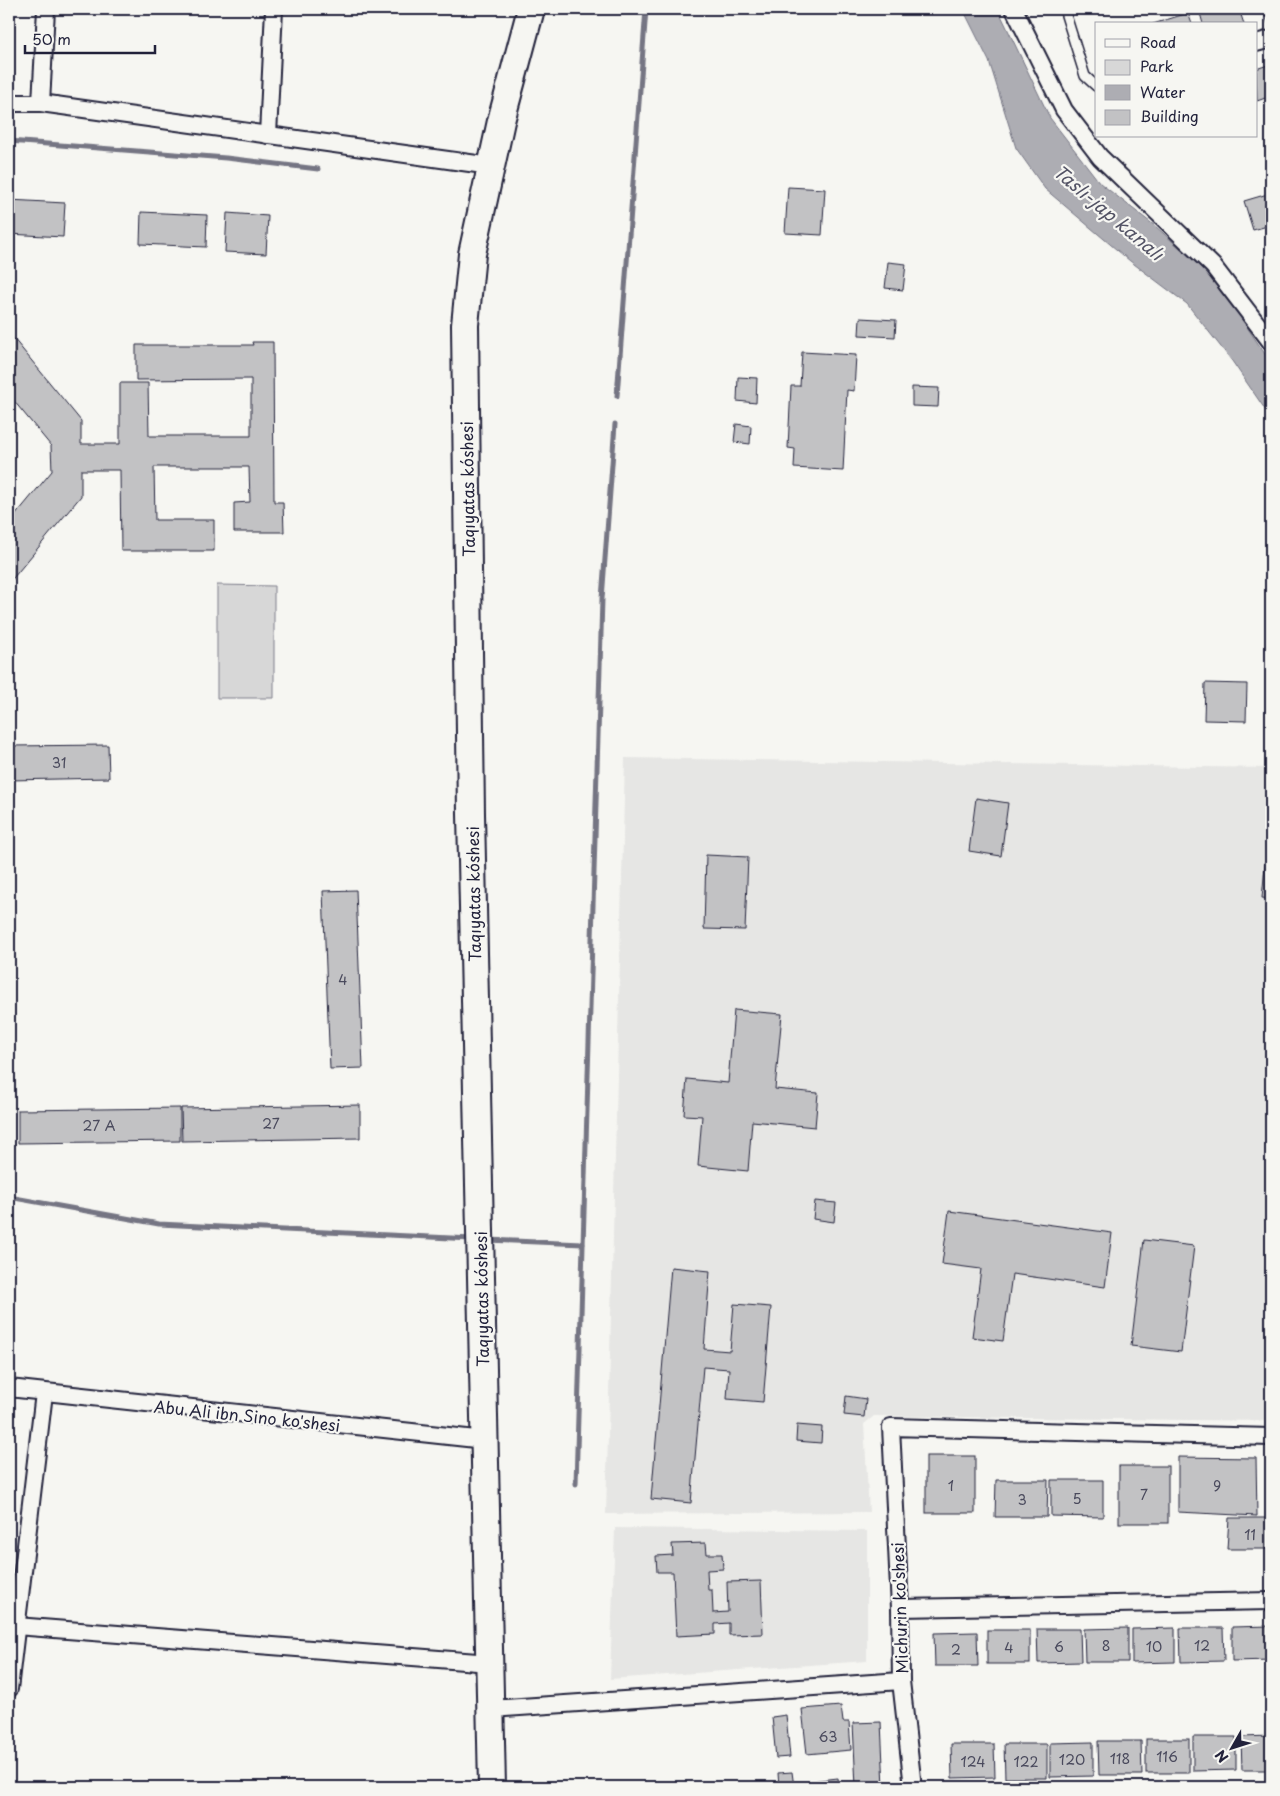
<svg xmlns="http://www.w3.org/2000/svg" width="1280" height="1796" font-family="'Playpen Sans',sans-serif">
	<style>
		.built { fill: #e6e6e4 }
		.green { fill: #d7d7d7; stroke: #7c7c89 }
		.water { fill: #adadb3; stroke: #757583 }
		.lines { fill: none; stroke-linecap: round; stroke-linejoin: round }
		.stream { stroke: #757583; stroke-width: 5 }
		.building { fill: #c2c2c4; stroke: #22223b }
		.lane-casing { stroke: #22223b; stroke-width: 12 }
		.street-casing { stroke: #22223b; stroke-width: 20 }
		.primary-casing { stroke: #22223b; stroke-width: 30 }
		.lane { stroke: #f6f6f2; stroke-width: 9 }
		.street { stroke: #f6f6f2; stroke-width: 16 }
		.primary { stroke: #f6f6f2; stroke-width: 26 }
		.labels { text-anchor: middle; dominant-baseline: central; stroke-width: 4.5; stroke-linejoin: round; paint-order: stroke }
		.number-label { font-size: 14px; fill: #4a4a5d }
		.street-label { font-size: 16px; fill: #22223b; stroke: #f6f6f2 }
		.water-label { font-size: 18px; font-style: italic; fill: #535365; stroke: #f6f6f2 }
	</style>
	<rect width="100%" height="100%" fill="#f6f6f2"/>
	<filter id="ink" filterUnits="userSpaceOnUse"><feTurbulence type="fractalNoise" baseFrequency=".02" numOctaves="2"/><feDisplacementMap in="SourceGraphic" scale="10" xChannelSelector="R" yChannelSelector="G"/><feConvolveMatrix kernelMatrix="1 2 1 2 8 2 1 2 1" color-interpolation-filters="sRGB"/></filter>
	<g filter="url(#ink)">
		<g class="built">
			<polygon points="625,758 1271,768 1271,1421 874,1416 864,1424 869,1512 606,1514"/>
			<polygon points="615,1528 867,1531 867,1661 610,1679"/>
		</g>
		<polygon class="green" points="217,585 274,586 274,698 217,698"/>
		<polygon class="water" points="963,9 998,9 1050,118 1100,183 1155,226 1215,279 1271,363 1271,418 1232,361 1187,304 1130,261 1045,189 1016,148 989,61"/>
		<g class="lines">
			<g class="stream">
				<polyline points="9,141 226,158 318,169"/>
				<polyline points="617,396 646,9"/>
				<polyline points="9,1197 159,1224 472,1239"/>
				<polyline points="488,1240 583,1244"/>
				<polyline points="576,1484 602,599 615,424"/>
			</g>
		</g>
		<g class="building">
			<polygon points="1213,9 1239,9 1244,24 1203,24 1200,13"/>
			<polygon points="1263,9 1271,9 1271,25 1269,26"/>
			<polygon points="1188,13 1192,24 1153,24"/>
			<polygon points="1271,64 1271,96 1257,101 1256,69"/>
			<polygon points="788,187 825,189 822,235 785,233"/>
			<polygon points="1271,193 1271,225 1253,230 1244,201"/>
			<polygon points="9,200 65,203 63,237 9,234"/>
			<polygon points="141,212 207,215 206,247 140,244"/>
			<polygon points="227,213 268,216 266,254 225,252"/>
			<polygon points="888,262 906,264 903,290 885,288"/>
			<polygon points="860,318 896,320 895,337 859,335"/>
			<polygon points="9,333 81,421 81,444 120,444 120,383 148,383 149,436 251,436 251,379 136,380 136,345 253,345 252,342 273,342 274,502 283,502 284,532 234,532 234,503 250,502 249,467 154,467 155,520 214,520 214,551 121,551 120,470 81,470 81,496 9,583 9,523 52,471 51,446 9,395"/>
			<polygon points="802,352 856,355 854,391 847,390 843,471 794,468 795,449 788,448 791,386 800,386"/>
			<polygon points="738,377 757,378 756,403 737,401"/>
			<polygon points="912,387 939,388 938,407 912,406"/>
			<polygon points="736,424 751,426 750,444 734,442"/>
			<polygon points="1205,683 1247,684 1246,721 1204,720"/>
			<polygon points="108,745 109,778 9,780 9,746"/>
			<polygon points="976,798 1008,803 1001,856 969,851"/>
			<polygon points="1271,802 1271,899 1262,898"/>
			<polygon points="706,855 748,857 745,930 704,929"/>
			<polygon points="356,890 363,1068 330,1069 323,891"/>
			<polygon points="734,1010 782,1014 775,1089 818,1093 815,1127 752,1121 748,1171 698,1166 702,1116 684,1115 687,1079 728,1083"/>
			<polygon points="360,1105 360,1138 182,1141 181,1108"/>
			<polygon points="180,1108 180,1141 18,1143 18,1110"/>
			<polygon points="815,1201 836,1203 834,1222 813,1219"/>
			<polygon points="949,1211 1112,1233 1105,1287 1012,1274 1003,1341 972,1337 981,1269 942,1264"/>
			<polygon points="1144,1240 1194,1246 1181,1352 1131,1346"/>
			<polygon points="671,1267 710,1271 704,1349 730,1351 734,1304 771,1307 763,1402 727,1399 729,1369 703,1367 691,1503 651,1499"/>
			<polygon points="846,1396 866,1399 864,1417 844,1415"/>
			<polygon points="797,1425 822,1427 821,1443 796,1441"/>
			<rect x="926" y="1456" width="49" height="57"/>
			<polygon points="1178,1457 1256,1458 1257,1516 1178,1512"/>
			<rect x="1119" y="1466" width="49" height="57"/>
			<polygon points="996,1480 1048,1480 1047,1517 995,1517"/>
			<polygon points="1051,1480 1103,1480 1103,1517 1051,1516"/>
			<polygon points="1229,1518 1271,1518 1271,1549 1227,1549"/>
			<polygon points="706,1543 707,1554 722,1554 723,1569 707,1570 708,1590 712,1590 713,1613 728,1612 727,1582 761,1581 763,1634 729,1635 729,1623 715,1624 715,1634 676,1636 673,1572 657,1572 656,1556 673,1555 672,1544"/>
			<polygon points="1271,1626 1271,1660 1232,1661 1232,1627"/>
			<polygon points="1128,1628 1128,1662 1085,1662 1084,1629"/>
			<polygon points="1175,1628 1175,1662 1132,1663 1132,1629"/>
			<polygon points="1180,1628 1223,1628 1224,1661 1181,1662"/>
			<polygon points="1037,1629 1080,1629 1081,1662 1038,1663"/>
			<rect x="987" y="1630" width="43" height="34"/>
			<polygon points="977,1632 978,1666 935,1666 934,1633"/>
			<polygon points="841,1706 843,1722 849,1722 851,1750 807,1754 802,1709"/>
			<polygon points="786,1715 790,1757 776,1758 772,1717"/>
			<polygon points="881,1722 884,1787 856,1787 853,1723"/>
			<polygon points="1271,1736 1271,1770 1242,1770 1241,1737"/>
			<polygon points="1193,1737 1236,1737 1236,1770 1193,1771"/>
			<rect x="1146" y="1739" width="43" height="34"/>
			<polygon points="1098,1741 1141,1741 1142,1775 1099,1775"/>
			<polygon points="1093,1742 1093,1776 1050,1777 1050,1743"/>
			<polygon points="951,1744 994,1744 995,1777 952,1778"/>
			<polygon points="1004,1744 1047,1744 1047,1778 1005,1778"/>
			<polygon points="792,1772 794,1787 779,1787 778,1773"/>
			<polygon points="838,1778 839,1787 812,1787 811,1781"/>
		</g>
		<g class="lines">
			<defs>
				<polyline id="lane" points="1064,9 1085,76 1096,86"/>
				<g id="street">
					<polyline points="1014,9 1064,110 1100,157 1213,266 1271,342"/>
					<polyline points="1256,43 1271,39"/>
					<polyline points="9,103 41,103 491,166"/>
					<polyline points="41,103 46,9"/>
					<polyline points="268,135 274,9"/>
					<polyline points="9,1388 485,1440"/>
					<polyline points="900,1608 1271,1601"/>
					<polyline points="16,1626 490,1663"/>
					<polyline points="9,1689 44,1393"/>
					<polyline points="491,1709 901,1681"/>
					<polyline points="913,1787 901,1681 900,1608 891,1427 1271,1437"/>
				</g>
				<polyline id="primary" points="492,1787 471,814 465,325 472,254 501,121 531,9"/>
			</defs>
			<use href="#lane" class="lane-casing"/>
			<use href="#street" class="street-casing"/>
			<use href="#primary" class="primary-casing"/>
			<use href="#lane" class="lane"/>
			<use href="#street" class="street"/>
			<use href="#primary" class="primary"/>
		</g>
	</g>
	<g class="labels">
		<g class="number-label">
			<text x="59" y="762">31</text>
			<text x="343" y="979">4</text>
			<text x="271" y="1123">27</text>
			<text x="99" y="1125">27 А</text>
			<text x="951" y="1485">1</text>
			<text x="1217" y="1485">9</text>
			<text x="1144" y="1494">7</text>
			<text x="1077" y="1498">5</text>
			<text x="1022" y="1499">3</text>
			<text x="1250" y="1534">11</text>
			<text x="1106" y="1645">8</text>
			<text x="1202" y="1645">12</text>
			<text x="1059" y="1646">6</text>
			<text x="1154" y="1646">10</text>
			<text x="1009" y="1647">4</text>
			<text x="956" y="1649">2</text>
			<text x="828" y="1736">63</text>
			<text x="1167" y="1756">116</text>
			<text x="1120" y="1758">118</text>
			<text x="1072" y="1759">120</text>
			<text x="973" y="1761">124</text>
			<text x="1026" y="1761">122</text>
		</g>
		<g class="street-label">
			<text transform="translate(467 489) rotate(-91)">Taqıyatas kóshesi</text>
			<text transform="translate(473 894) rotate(-91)">Taqıyatas kóshesi</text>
			<text transform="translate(481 1299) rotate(-91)">Taqıyatas kóshesi</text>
			<text transform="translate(247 1415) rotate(6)">Abu Ali ibn Sino ko'shesi</text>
			<text transform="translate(899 1608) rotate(-92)">Michurin ko'shesi</text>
		</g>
		<g class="water-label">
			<text transform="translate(1109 212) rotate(40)">Taslı-jap kanalı</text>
		</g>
	</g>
	<rect width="1280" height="1796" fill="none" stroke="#f6f6f2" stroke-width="30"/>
	<rect x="15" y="15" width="1250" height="1766" fill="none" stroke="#22223b" stroke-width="2" filter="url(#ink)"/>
	<rect x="1095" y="22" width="162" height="115" fill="#f6f6f2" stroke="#a1a1a9"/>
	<rect x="1105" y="39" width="25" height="8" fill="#f6f6f2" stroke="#a1a1a9"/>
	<text x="1140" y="48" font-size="15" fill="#22223b">Road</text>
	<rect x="1105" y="60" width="25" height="15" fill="#d7d7d7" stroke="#a1a1a9"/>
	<text x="1140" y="72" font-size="15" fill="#22223b">Park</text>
	<rect x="1105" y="85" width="25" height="15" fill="#adadb3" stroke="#a1a1a9"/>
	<text x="1140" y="98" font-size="15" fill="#22223b">Water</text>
	<rect x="1105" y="110" width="25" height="15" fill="#c2c2c4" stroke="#a1a1a9"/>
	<text x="1140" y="122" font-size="15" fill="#22223b">Building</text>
	<g transform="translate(1232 1748) rotate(231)" stroke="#f6f6f2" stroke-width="4" paint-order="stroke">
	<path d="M0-4L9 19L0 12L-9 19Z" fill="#22223b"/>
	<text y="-8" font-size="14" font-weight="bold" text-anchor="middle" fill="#22223b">N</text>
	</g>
	<path d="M25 45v8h130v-8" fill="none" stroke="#22223b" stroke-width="2.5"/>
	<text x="32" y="45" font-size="15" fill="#22223b" stroke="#f6f6f2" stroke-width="4" paint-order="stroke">50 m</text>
</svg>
